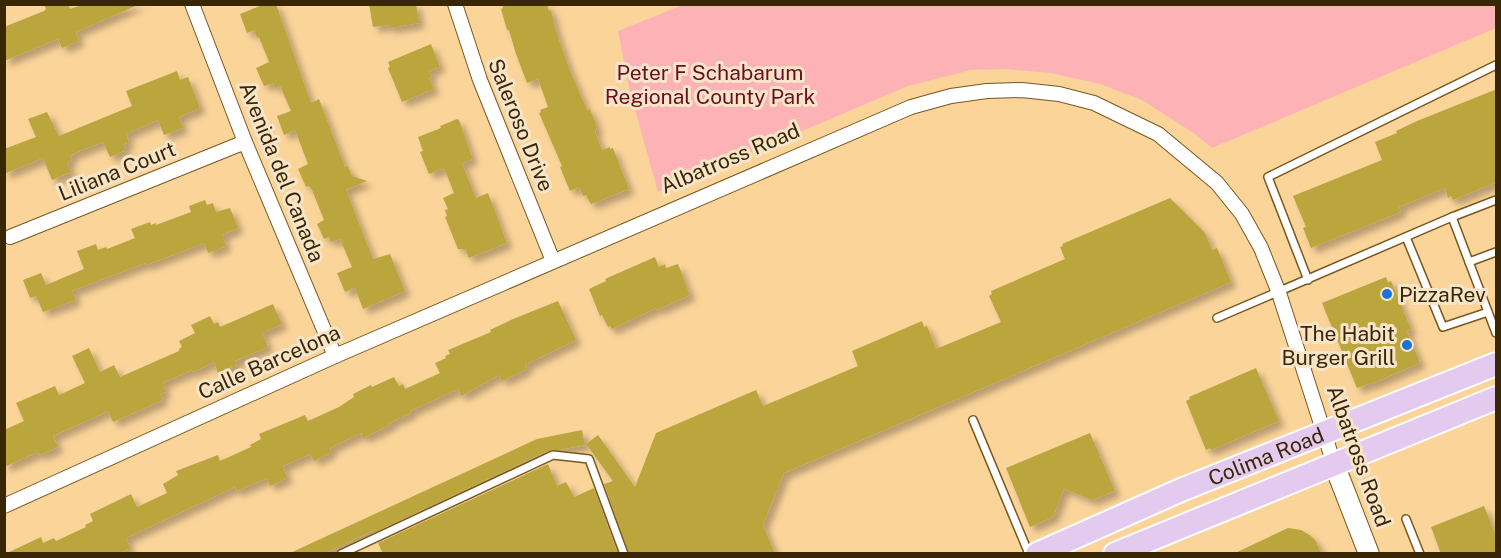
<svg xmlns="http://www.w3.org/2000/svg" width="1501" height="558" font-family="'Public Sans',sans-serif">
	<style>
		.green { fill: #fdb3b5 }
		.building { fill: #bba53d; filter: url(#shadow) }
		.lines { fill: none; stroke-linecap: round; stroke-linejoin: round }
		.lane-casing { stroke: #79571d; stroke-width: 10 }
		.street-casing { stroke: #79571d; stroke-width: 16 }
		.secondary-casing { stroke: #79571d; stroke-width: 22 }
		.primary-casing { stroke: #fff; stroke-width: 26 }
		.lane { stroke: #fff; stroke-width: 7 }
		.street { stroke: #fff; stroke-width: 14 }
		.secondary { stroke: #fff; stroke-width: 20 }
		.primary { stroke: #e5caef; stroke-width: 22 }
		.poi-dot { fill: #1b70da; stroke: #f8e5c9; stroke-width: 2 }
		.labels { text-anchor: middle; dominant-baseline: central; stroke-width: 6; stroke-linejoin: round; paint-order: stroke }
		.park-label { font-size: 21px; fill: #6a0f20; stroke: #f8e5c9 }
		.street-label { font-size: 21px; fill: #382605; stroke: #f8e5c9 }
		.poi-label { font-size: 21px; fill: #382605; stroke: #f8e5c9; text-anchor: start }
	</style>
	<defs>
		<filter id="shadow"><feDropShadow dx="5.5" dy="5.5" stdDeviation="3" flood-color="#0004"/></filter>
	</defs>
	<rect width="100%" height="100%" fill="#fbd49a"/>
	<polygon class="green" points="683,5 1496,4 1496,28 1212,148 1195,134 1142,100 1100,84 1051,73 1005,69 971,70 908,86 658,192 630,92 618,31"/>
	<g class="building">
		<polygon points="44,4 68,4 70,9 85,4 140,4 76,32 79,41 62,48 58,39 4,61 4,27 44,11 46,9"/>
		<polygon points="265,4 276,4 311,103 319,99 345,167 348,166 352,176 367,181 346,190 373,259 390,254 405,291 363,309 355,288 345,292 337,273 352,267 340,239 331,242 329,237 324,239 317,224 324,220 312,190 309,186 306,187 298,169 308,164 295,130 284,135 277,116 291,111 280,86 275,88 273,83 264,86 256,68 269,62 259,37 257,38 254,30 247,33 240,14"/>
		<polygon points="369,4 416,4 419,23 389,28 389,25 373,27"/>
		<polygon points="502,4 547,4 549,11 551,10 556,31 569,68 587,110 590,109 597,127 595,132 602,150 610,147 610,149 613,148 629,189 591,204 586,195 583,196 579,187 570,191 560,167 562,166 539,113 541,112 540,110 548,107 538,79 527,83 516,54 509,30 507,30 501,9 503,8"/>
		<polygon points="431,44 440,67 429,71 432,77 429,78 434,89 402,102 388,68 390,67 388,62"/>
		<polygon points="177,71 180,80 188,77 200,108 179,117 183,128 164,135 158,120 126,134 129,142 124,144 126,150 110,157 103,142 70,155 72,160 67,162 71,172 52,180 43,158 4,174 4,149 36,137 28,119 47,112 59,136 132,106 126,91"/>
		<polygon points="1497,89 1497,182 1453,200 1451,196 1448,198 1445,188 1399,207 1401,212 1311,248 1303,228 1306,227 1293,196 1382,160 1375,142 1397,133 1396,131 1417,121"/>
		<polygon points="457,119 459,120 472,157 471,160 462,163 476,198 488,193 507,243 469,258 465,249 458,249 445,217 447,216 445,210 448,209 443,198 454,193 444,168 429,174 420,152 423,151 418,137 441,128 440,126"/>
		<polygon points="1170,198 1205,233 1212,250 1217,248 1231,282 784,473 763,525 775,554 629,554 604,484 613,481 586,444 598,435 635,487 656,433 756,390 763,406 858,366 852,351 922,321 924,327 927,326 936,349 1001,322 989,296 992,294 991,291 1065,259 1060,247 1063,246 1062,244"/>
		<polygon points="205,200 207,205 213,203 216,212 230,208 238,228 222,235 226,246 208,253 204,243 146,265 145,263 72,291 76,300 43,312 36,296 30,298 23,280 41,273 46,285 84,269 77,251 96,244 98,250 106,247 107,249 135,238 131,229 150,222 151,225 156,223 156,225 191,212 189,206"/>
		<polygon points="655,257 659,267 665,264 666,268 678,264 690,295 657,310 656,308 612,329 610,326 608,327 602,315 600,316 589,289 606,281 605,279"/>
		<polygon points="1386,277 1388,282 1391,281 1411,329 1407,331 1420,363 1371,384 1371,383 1357,388 1322,303"/>
		<polygon points="558,301 576,340 525,365 527,369 502,381 499,375 461,396 458,389 410,411 411,413 389,423 390,425 363,438 361,433 330,448 331,452 314,461 310,454 283,466 287,478 270,486 267,478 237,491 235,487 126,538 130,548 117,554 5,554 41,537 43,543 54,538 56,541 86,527 85,525 93,521 90,514 131,494 137,507 167,493 163,484 178,475 176,471 218,455 220,461 251,447 250,445 261,439 259,434 305,415 308,421 339,407 354,397 353,394 371,385 372,387 394,377 399,386 403,384 405,389 440,373 435,363 446,358 445,356 450,354 448,350 491,332 490,330 513,319"/>
		<polygon points="273,304 282,324 262,333 268,347 235,361 237,365 218,373 214,362 193,372 192,370 162,383 166,392 160,394 163,400 113,422 108,411 53,436 58,447 40,455 38,452 4,467 4,430 24,421 16,403 55,386 59,395 85,383 72,356 89,348 100,372 114,365 120,377 179,351 179,349 182,347 179,341 195,333 191,325 210,316 214,324 218,322 220,327"/>
		<polygon points="1256,368 1279,421 1211,450 1210,448 1206,450 1186,401 1190,399 1189,397"/>
		<polygon points="582,430 585,445 543,453 373,533 372,531 323,554 288,554 537,439"/>
		<polygon points="1090,433 1115,491 1092,500 1064,489 1053,517 1030,527 1006,468"/>
		<polygon points="548,464 557,486 566,482 574,497 594,488 618,554 383,554 378,543"/>
		<polygon points="1484,506 1497,538 1497,554 1441,554 1431,527"/>
		<polygon points="1288,528 1301,530 1311,536 1316,541 1321,554 1233,554"/>
	</g>
	<g class="lines">
		<defs>
			<g id="lane">
				<polyline points="1496,200 1452,217 1496,333"/>
				<polyline points="1406,237 1443,327 1488,312"/>
				<polyline points="1469,262 1496,252"/>
				<polyline points="1308,280 1268,177 1496,65"/>
				<polyline points="1217,318 1452,217"/>
				<polyline points="973,420 1029,554"/>
				<polyline points="1406,519 1420,554"/>
				<polyline points="341,554 553,455 589,459 624,554"/>
			</g>
			<g id="street">
				<polyline points="192,4 245,142 335,356"/>
				<polyline points="455,4 480,80 553,261"/>
				<polyline points="10,237 245,142"/>
				<polyline points="4,506 335,356 911,107 951,96 987,91 1022,90 1059,94 1094,103 1158,134 1217,183 1242,214 1261,248 1279,293 1334,464"/>
			</g>
			<polyline id="secondary" points="1334,464 1369,554"/>
			<g id="primary">
				<path id="s1" d="M1037,554l144,-64 315,-126"/>
				<polyline points="1115,554 1496,398"/>
			</g>
		</defs>
		<use href="#lane" class="lane-casing"/>
		<use href="#street" class="street-casing"/>
		<use href="#secondary" class="secondary-casing"/>
		<use href="#primary" class="primary-casing"/>
		<use href="#lane" class="lane"/>
		<use href="#street" class="street"/>
		<use href="#secondary" class="secondary"/>
		<use href="#primary" class="primary"/>
	</g>
	<g class="poi-dot">
		<circle cx="1387" cy="294" r="6"/>
		<circle cx="1407" cy="345" r="6"/>
	</g>
	<g class="labels">
		<g class="park-label">
			<text x="710" y="72">Peter F Schabarum<tspan x="710" dy="24">Regional County Park</tspan></text>
		</g>
		<g class="street-label">
			<text transform="translate(521 125) rotate(68)">Saleroso Drive</text>
			<text transform="translate(730 158) rotate(-23)">Albatross Road</text>
			<text transform="translate(117 171) rotate(-22)">Liliana Court</text>
			<text transform="translate(282 172) rotate(68)">Avenida del Canada</text>
			<text transform="translate(269 362) rotate(-24)">Calle Barcelona</text>
			<text stroke="none"><textPath href="#s1" startOffset="249">Colima Road</textPath></text>
			<text transform="translate(1359 456) rotate(70)">Albatross Road</text>
		</g>
		<g class="poi-label">
			<text x="1399" y="294">PizzaRev</text>
			<text x="1395" y="333" text-anchor="end">The Habit<tspan x="1395" dy="24">Burger Grill</tspan></text>
		</g>
	</g>
	<rect width="1501" height="558" fill="none" stroke="#382605" stroke-width="12"/>
</svg>
